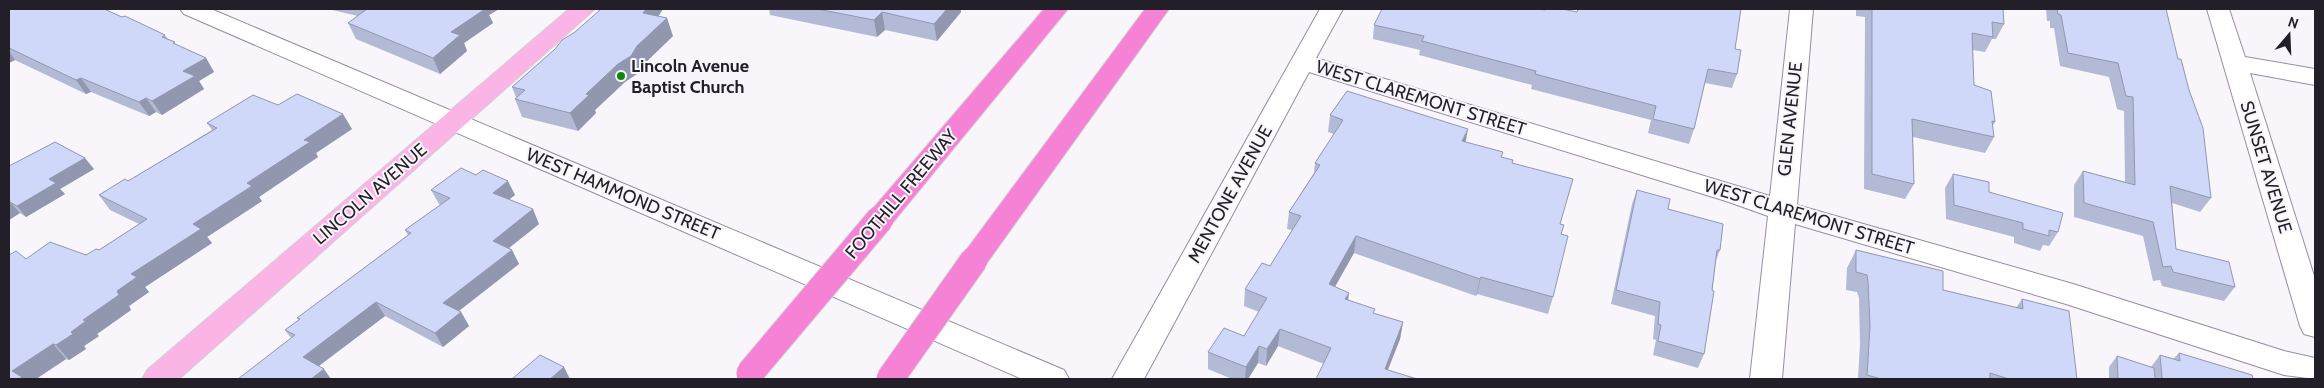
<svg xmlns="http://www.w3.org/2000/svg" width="2324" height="388" font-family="Cabin,sans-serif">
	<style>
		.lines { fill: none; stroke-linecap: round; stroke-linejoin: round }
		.minor-casing { stroke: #978ca3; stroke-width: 2 }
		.major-casing { stroke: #d3d2d4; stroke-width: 2 }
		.highway-casing { stroke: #d3d2d4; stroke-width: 2 }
		.minor { fill: #fff; fill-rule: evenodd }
		.major { fill: #fab4e6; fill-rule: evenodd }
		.highway { fill: #f682d5; fill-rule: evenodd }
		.highway-bridge-casing { stroke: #d3d2d4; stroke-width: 29; stroke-linecap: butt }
		.highway-bridge { stroke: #f682d5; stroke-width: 27 }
		.wall { fill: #b2bad6 }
		.shaded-wall { fill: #9197ae }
		.building { fill: #cfd8f9; stroke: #9197ae }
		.poi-dot { fill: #0d880b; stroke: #f8f6fb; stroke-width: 2 }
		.labels { text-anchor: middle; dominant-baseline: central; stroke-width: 4; stroke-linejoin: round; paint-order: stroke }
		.poi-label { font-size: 18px; font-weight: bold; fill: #231f28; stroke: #f8f6fb; text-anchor: start }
		.street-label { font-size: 18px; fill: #231f28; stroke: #f8f6fb }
	</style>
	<rect width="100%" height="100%" fill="#f8f6fb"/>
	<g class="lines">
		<defs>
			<g id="minor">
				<polygon points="180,9 211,9 1064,370 1069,379 1022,379 184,14"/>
				<polygon points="1320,9 1343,9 1316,58 1770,196 1790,9 1813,9 1797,205 2073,284 2284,351 2315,358 2315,379 2284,375 2066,304 1795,224 1782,379 1750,379 1768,216 1729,202 1309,72 1144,379 1112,379"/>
				<polygon points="2207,9 2229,9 2245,57 2315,69 2315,85 2250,73 2315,279 2315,337 2304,334 2300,326"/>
			</g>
			<polygon id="major" points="569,9 595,9 179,379 142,379 147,370"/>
			<g id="highway">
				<polygon points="1044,9 1068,9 890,226 880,229 870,226 866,219 870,212"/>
				<polygon points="1145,9 1169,9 984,267 974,270 964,267 959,260 964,253"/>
			</g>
		</defs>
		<use href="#minor" class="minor-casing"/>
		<use href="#major" class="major-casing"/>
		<use href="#highway" class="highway-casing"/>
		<use href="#minor" class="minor"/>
		<use href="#major" class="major"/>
		<use href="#highway" class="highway"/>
		<defs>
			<g id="highway-bridge">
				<polyline points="750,373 880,219"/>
				<polyline points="890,379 974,260"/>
			</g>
		</defs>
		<use href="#highway-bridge" class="highway-bridge-casing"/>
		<use href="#highway-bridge" class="highway-bridge"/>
	</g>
	<g class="wall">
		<polygon points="9,9 122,17 165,35 168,39 177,45 206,58 214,72 199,81 204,89 162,115 156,112 149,116 91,92 86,94 15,60 9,63"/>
		<polygon points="328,9 499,9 489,15 493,23 464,43 467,51 440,74 356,39 348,23 358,16"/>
		<polygon points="769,9 961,9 961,12 937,41 885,30 877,37 770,15"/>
		<polygon points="1856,9 2003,9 2004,24 1996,39 1992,39 1985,52 1973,50 1974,85 1995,122 1992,127 1994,137 1985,153 1913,137 1914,184 1905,199 1864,189 1865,17 1856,16"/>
		<polygon points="2046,9 2166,9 2211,198 2200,212 2172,203 2176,249 2235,287 2224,301 2162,286 2160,280 2153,281 2143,236 2074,217 2074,185 2083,171 2125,182 2124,111 2117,109 2109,77 2060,66 2054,28 2050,28 2050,21 2047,21"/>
		<polygon points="658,16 673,36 644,64 637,74 625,82 595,110 596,113 578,131 522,117 515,99 516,97 512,87 555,49"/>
		<polygon points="1374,25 1735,49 1737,74 1732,88 1705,83 1694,129 1689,144 1648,133 1651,120 1531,89 1532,85 1419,55 1420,50 1373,39"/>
		<polygon points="278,105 352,129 316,153 318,157 259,197 262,201 207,237 212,243 145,287 149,292 129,306 131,310 97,334 99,336 84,346 86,349 69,360 66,359 36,379 9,379 26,259 86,255 99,250 139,224 110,210 99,195 128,181 212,130 207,123"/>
		<polygon points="1330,115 1466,142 1502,157 1512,163 1560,224 1561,234 1553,297 1548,314 1477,294 1476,296 1354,253 1335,286 1348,301 1374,313 1403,322 1400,339 1388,370 1324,364 1278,346 1266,366 1258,363 1248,379 1232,379 1208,369 1208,352 1244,336 1259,312 1244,306 1245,289 1270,266 1292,230 1287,229 1289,212 1314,173 1315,163 1334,134 1328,132"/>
		<polygon points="9,166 94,169 60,189 65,194 26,217 20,213 9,220"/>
		<polygon points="1953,174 1989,192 2058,232 2049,246 2043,245 2040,251 2014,243 2014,237 1946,219 1945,188"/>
		<polygon points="431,190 515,195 509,199 539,224 509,248 512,250 519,264 459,311 461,312 469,326 443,347 385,316 319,366 331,379 291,338 285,330 299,320 297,318 408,235 405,230 440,205 439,204"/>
		<polygon points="1637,190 1668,209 1720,250 1716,260 1704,354 1698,368 1653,355 1656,340 1653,339 1655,316 1611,304 1632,204"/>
		<polygon points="1856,250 1943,290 2016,308 2022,299 2077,379 1858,379 1860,344 1859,298 1857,292 1846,290 1847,268"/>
		<polygon points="2179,353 2253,379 2109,379 2109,367 2117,356 2151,367 2160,355 2173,359"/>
	</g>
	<g class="shaded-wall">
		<polygon points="477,9 499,9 489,15 493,23 464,43 467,51 440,74 433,58 451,32"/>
		<polygon points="646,9 663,9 649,31 643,13"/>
		<polygon points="947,9 961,9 961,12 937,41 934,24"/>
		<polygon points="882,12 885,30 877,37 874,20"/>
		<polygon points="667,18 673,36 644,64 637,74 625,82 595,110 596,113 578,131 570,113 586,94"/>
		<polygon points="9,51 15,60 9,63"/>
		<polygon points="206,58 214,72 199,81 204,89 162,115 152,101 183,71"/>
		<polygon points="81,78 91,92 86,94 76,80"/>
		<polygon points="146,98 156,112 149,116 139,102"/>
		<polygon points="343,114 352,129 316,153 318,157 259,197 262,201 207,237 212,243 145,287 149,292 129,306 131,310 97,334 99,336 84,346 86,349 69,360 56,345 83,320 117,291 131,274 193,224 304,140"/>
		<polygon points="1468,129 1465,146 1462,141"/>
		<polygon points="85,158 94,169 60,189 65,194 26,217 17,206 49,179"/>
		<polygon points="508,181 515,195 500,207 493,193"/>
		<polygon points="10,202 20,213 9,220 9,203"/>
		<polygon points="533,209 539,224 500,255 493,241"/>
		<polygon points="1356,236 1354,253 1327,301 1329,284"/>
		<polygon points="512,250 519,264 451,317 443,303"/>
		<polygon points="1481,277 1477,294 1476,296 1480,279"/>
		<polygon points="1349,293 1347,310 1345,299"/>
		<polygon points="376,302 385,316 312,371 303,357"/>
		<polygon points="461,312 469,326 443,347 435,333"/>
		<polygon points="1403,322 1400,339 1384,379 1385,369"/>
		<polygon points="1280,329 1278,346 1266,366 1267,349"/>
		<polygon points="53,344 66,359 36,379 19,379 12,371"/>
		<polygon points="1259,346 1258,363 1248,379 1245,379 1246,367"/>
		<polygon points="564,367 570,379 550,379"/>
		<polygon points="324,369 331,379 311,379"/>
	</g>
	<g class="building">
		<polygon points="9,9 104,9 122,17 125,16 165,35 162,37 175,42 173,43 206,58 183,71 195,76 152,101 146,98 139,102 81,78 76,80 9,48"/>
		<polygon points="367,9 485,9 451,32 460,35 433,58 348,23"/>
		<polygon points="601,9 646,9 643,13 667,18 637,46 631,56 618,64 586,94 589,95 570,113 515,99 525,90 512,87 555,49 562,40 575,32"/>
		<polygon points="817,9 947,9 934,24 882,12 874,20"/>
		<polygon points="1382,9 1539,9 1545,10 1545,9 1562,9 1577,12 1578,9 1741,9 1735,49 1741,50 1737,74 1708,69 1694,129 1653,119 1656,106 1535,74 1536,71 1422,41 1424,36 1374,25"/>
		<polygon points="1872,9 2003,9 2004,24 1992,22 1993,37 1972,33 1974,85 1991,91 1995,122 1992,121 1994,137 1912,119 1914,184 1872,174"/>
		<polygon points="2057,9 2166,9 2178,59 2181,59 2189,90 2203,128 2211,198 2170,186 2176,249 2229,262 2235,287 2173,272 2171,266 2163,267 2153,222 2084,203 2083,171 2135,185 2133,97 2126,96 2118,63 2068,53 2061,15 2058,14"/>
		<polygon points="1347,91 1468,129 1462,141 1503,152 1501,157 1513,160 1512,163 1573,179 1560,224 1564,225 1561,234 1568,236 1553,297 1481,277 1480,279 1356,236 1329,284 1349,293 1345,299 1375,309 1373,313 1403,322 1385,369 1417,379 1316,379 1331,348 1280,329 1267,349 1259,346 1246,367 1208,352 1224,328 1244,336 1267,298 1245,289 1262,263 1270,266 1301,216 1289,212 1320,165 1315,163 1343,120 1330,115"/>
		<polygon points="297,94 343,114 304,140 310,142 247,183 252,186 193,224 201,229 131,274 137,277 117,291 119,295 83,320 86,321 71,332 73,334 56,345 53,344 12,371 22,377 19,379 9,379 9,255 16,251 26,259 50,242 86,255 96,249 99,250 147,219 99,195 125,179 128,181 217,128 207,123 253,95 278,105"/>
		<polygon points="55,142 85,158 49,179 56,183 17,206 10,202 9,203 9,166"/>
		<polygon points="461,168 476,175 483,170 508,181 493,193 533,209 493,241 512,250 443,303 461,312 435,333 376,302 303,357 324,369 311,379 238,379 295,335 285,330 300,319 297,318 411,233 405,230 450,198 431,190"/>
		<polygon points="1953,174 1989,182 1989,192 2063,213 2058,232 2049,230 2049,236 2023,229 2023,223 1954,205"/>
		<polygon points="1637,190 1670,199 1668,209 1723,224 1720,250 1717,250 1712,290 1714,291 1704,354 1658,341 1661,325 1658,324 1660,302 1616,290"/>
		<polygon points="1856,250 1943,271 1943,290 2023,309 2022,299 2069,311 2077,379 2009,379 1990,373 1990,379 1881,379 1867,375 1870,326 1868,281 1867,275 1856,272"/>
		<polygon points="2179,353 2252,375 2253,379 2165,379 2162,378 2160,355 2180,361"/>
		<polygon points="540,355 564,367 550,379 512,379"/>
		<polygon points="2117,356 2154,368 2155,379 2118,379"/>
	</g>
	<circle class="poi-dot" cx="621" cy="76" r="5"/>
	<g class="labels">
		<g class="poi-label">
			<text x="631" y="66">Lincoln Avenue<tspan x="631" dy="21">Baptist Church</tspan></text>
		</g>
		<g class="street-label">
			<text transform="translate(1421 98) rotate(17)">WEST CLAREMONT STREET</text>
			<text transform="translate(1790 119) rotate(-84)">GLEN AVENUE</text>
			<text transform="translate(2266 167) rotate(73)">SUNSET AVENUE</text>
			<text transform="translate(370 194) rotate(-41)">LINCOLN AVENUE</text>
			<text transform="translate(623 194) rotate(23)">WEST HAMMOND STREET</text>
			<text transform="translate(901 194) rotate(-50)">FOOTHILL FREEWAY</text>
			<text transform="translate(1230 194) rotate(-61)">MENTONE AVENUE</text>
			<text transform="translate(1809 217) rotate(17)">WEST CLAREMONT STREET</text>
		</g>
	</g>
	<rect width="2324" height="388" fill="none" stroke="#231f28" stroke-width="20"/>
	<g transform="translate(2289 35) rotate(19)" stroke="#f8f6fb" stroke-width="4" paint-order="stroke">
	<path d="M0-4L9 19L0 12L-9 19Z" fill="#231f28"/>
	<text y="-8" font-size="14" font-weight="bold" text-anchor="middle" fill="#231f28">N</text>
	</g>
</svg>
